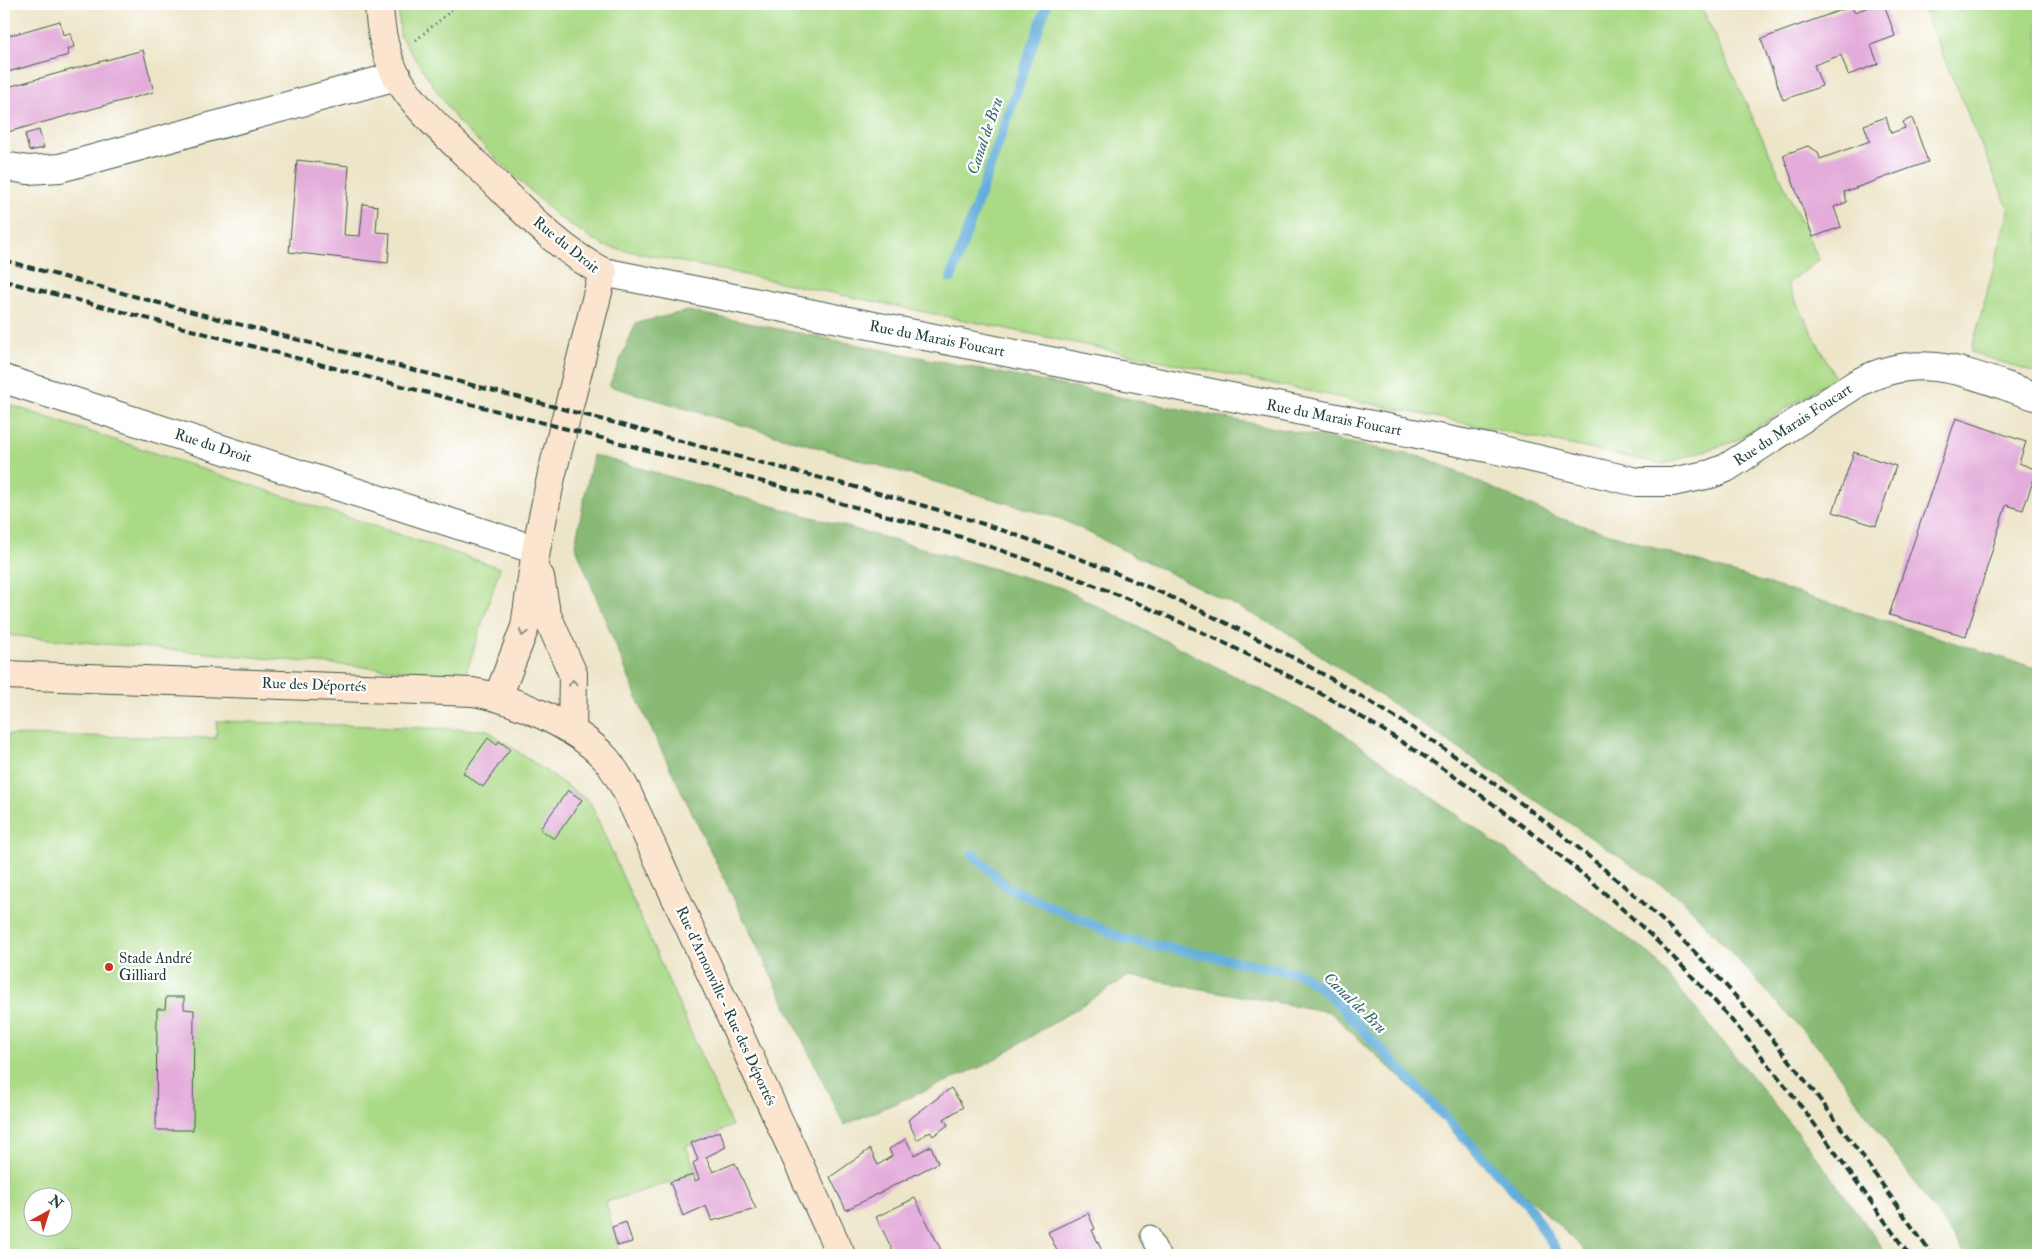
<svg xmlns="http://www.w3.org/2000/svg" width="2042" height="1259" font-family="'IM FELL Double Pica',serif">
	<style>
		.green { fill: #abda87; stroke: #658c5e; fill-rule: evenodd }
		.forest { fill: #88ba74; stroke: #547c54 }
		.lines { fill: none; stroke-linecap: round; stroke-linejoin: round }
		.stream { stroke: #62adda; stroke-width: 10 }
		.building { fill: #e3acda }
		.lane-casing { stroke: #3e564a; stroke-width: 21 }
		.street-casing { stroke: #3e564a; stroke-width: 30 }
		.secondary-casing { stroke: #3e564a; stroke-width: 30 }
		.path { stroke: #3e564a; stroke-width: 3; stroke-dasharray: 1 4; stroke-linecap: butt }
		.lane { stroke: #fff; stroke-width: 19 }
		.street { stroke: #fff; stroke-width: 28 }
		.secondary { stroke: #fce5cf; stroke-width: 28 }
		.rail { stroke: #1f3d34; stroke-width: 4; stroke-dasharray: 8 4; stroke-linecap: butt }
		.oneway { stroke: #8e9182 }
		.poi-dot { fill: #c8321e; stroke: #fff; stroke-width: 2 }
		.labels { text-anchor: middle; dominant-baseline: central; stroke-width: 4.5; stroke-linejoin: round; paint-order: stroke }
		.street-label { font-size: 15px; fill: #1f3d34; stroke: #fff }
		.poi-label { font-size: 15px; fill: #1f3d34; stroke: #fff; text-anchor: start }
		.water-label { font-size: 16px; font-style: italic; fill: #36646e; stroke: #fff }
	</style>
	<rect width="100%" height="100%" fill="#fff"/>
	<filter id="ink" filterUnits="userSpaceOnUse"><feTurbulence type="fractalNoise" baseFrequency=".02" numOctaves="2"/><feDisplacementMap in="SourceGraphic" scale="10" xChannelSelector="R" yChannelSelector="G"/><feConvolveMatrix kernelMatrix="1 2 1 2 8 2 1 2 1" color-interpolation-filters="sRGB"/></filter>
	<filter id="wash" filterUnits="userSpaceOnUse"><feTurbulence type="fractalNoise" baseFrequency=".0096" numOctaves="4" result="noise"/><feDisplacementMap in="SourceGraphic" scale="20" xChannelSelector="R" yChannelSelector="G"/><feGaussianBlur stdDeviation="1.12" result="paint"/><feColorMatrix in="noise" values="0 0 0 0 0 0 0 0 0 0 0 0 0 0 0 0 0 1.4 0 .05"/><feComposite in="paint" operator="in"/></filter>
	<g filter="url(#wash)">
		<rect width="100%" height="100%" fill="#ede5c8"/>
		<g class="green">
			<polygon points="398,4 1700,4 1819,260 1787,284 1835,377 1736,441 1663,464 604,246 557,216 458,122 400,36"/>
			<polygon points="1921,4 2038,4 2038,374 1971,352 2009,210"/>
			<polygon points="4,403 500,568 465,676 4,635"/>
			<path d="M217,721l270,9 103,72 142,324 -46,20 11,28 -91,28 14,53h-616v-520l212,3zM32,1196h30v30h-30z"/>
		</g>
		<g class="forest">
			<polygon points="688,311 1426,458 1553,516 2038,669 2038,1255 1966,1255 1824,1054 1682,899 1280,628 1061,519 609,386 636,323"/>
			<polygon points="593,455 1062,588 1334,727 1650,954 1804,1140 1888,1255 1585,1255 1584,1249 1330,1012 1129,976 985,1065 844,1125 642,710 575,545"/>
		</g>
		<g class="lines">
			<g class="stream">
				<polyline points="951,278 1047,4"/>
				<polyline points="973,854 1007,887 1124,939 1301,974 1331,996 1527,1204 1559,1255"/>
			</g>
		</g>
		<g id="blocks">
			<g class="building">
				<polygon points="1878,4 1884,4 1895,36 1871,45 1878,64 1848,75 1841,55 1814,65 1822,86 1783,100 1761,39 1852,6 1854,12"/>
				<polygon points="60,21 63,35 70,33 74,47 67,49 69,55 4,73 4,37"/>
				<polygon points="143,50 154,92 4,133 4,88"/>
				<polygon points="1886,117 1891,133 1905,128 1903,122 1912,118 1928,162 1844,192 1847,202 1834,207 1841,227 1813,237 1783,155 1808,146 1818,152 1820,159 1870,141 1864,125"/>
				<polygon points="39,130 44,148 29,151 25,134"/>
				<polygon points="297,160 349,166 344,235 360,236 363,204 378,206 376,232 390,233 388,263 289,252"/>
				<polygon points="1956,418 2026,442 2019,463 2037,470 2023,510 2006,505 1966,636 1889,615"/>
				<polygon points="1854,452 1896,466 1876,526 1833,512"/>
				<polygon points="488,738 497,745 499,741 510,749 483,787 463,773"/>
				<polygon points="568,790 582,800 554,839 540,829"/>
				<polygon points="166,997 184,997 184,1009 194,1010 193,1130 156,1130 157,1009 165,1009"/>
				<polygon points="951,1088 963,1107 944,1119 948,1125 933,1136 930,1131 917,1140 908,1120"/>
				<polygon points="720,1131 726,1147 706,1157 713,1172 735,1163 756,1209 712,1221 706,1206 683,1216 670,1182 693,1175 695,1181 699,1179 693,1163 698,1160 691,1143"/>
				<polygon points="906,1139 914,1155 931,1146 938,1163 846,1210 830,1177 870,1149 878,1165 892,1156 889,1149"/>
				<polygon points="915,1198 941,1250 929,1255 895,1255 876,1217"/>
				<polygon points="1088,1213 1095,1229 1092,1230 1104,1255 1059,1255 1048,1232"/>
				<polygon points="626,1222 632,1242 617,1246 612,1227"/>
			</g>
		</g>
	</g>
	<g filter="url(#ink)">
		<use href="#blocks" fill-opacity="0" stroke="#3e564a" stroke-width="1"/>
		<g class="lines">
			<defs>
				<polyline id="lane" points="1150,1235 1160,1255"/>
				<g id="street">
					<polyline points="4,166 28,170 60,168 397,76"/>
					<path d="M603,272l890,177 144,33h35l39,-8 15,-6 130,-84c67,-37 116,-8 182,13"/>
					<polyline points="4,379 536,550"/>
				</g>
				<g id="secondary">
					<path d="M379,4c1,25 6,51 18,73 20,34 52,60 79,87 40,38 77,82 127,108l-51,201 -16,77 -11,77 -27,70"/>
					<polyline points="540,577 546,613 573,674 572,731"/>
					<path d="M4,675l469,17c42,7 103,34 132,66 8,9 15,21 21,32l215,465"/>
				</g>
			</defs>
			<use href="#lane" class="lane-casing"/>
			<use href="#street" class="street-casing"/>
			<use href="#secondary" class="secondary-casing"/>
			<polyline class="path" points="416,40 459,4"/>
			<use href="#lane" class="lane"/>
			<use href="#street" class="street"/>
			<use href="#secondary" class="secondary"/>
			<g class="rail">
				<path d="M4,260c227,65 457,120 684,183 108,30 219,54 325,91 230,80 445,205 627,366 116,103 204,230 292,355"/>
				<path d="M4,281c179,46 357,95 536,141 93,24 185,49 278,75 50,14 100,26 149,42 258,84 507,222 701,413 92,91 166,198 241,303"/>
			</g>
		</g>
		<defs><path id="oneway-chevron" d="M-2-3.5L2.5 0L-2 3.5" fill="none" stroke-width="1.6" stroke-linecap="round" stroke-linejoin="round" transform="scale(1.25)"/></defs>
		<g class="oneway">
			<use href="#oneway-chevron" transform="translate(523 633) rotate(106)"/>
			<use href="#oneway-chevron" transform="translate(573 683) rotate(-94)"/>
		</g>
	</g>
	<circle class="poi-dot" cx="109" cy="967" r="5"/>
	<g class="labels">
		<g class="street-label">
			<text transform="translate(566 245) rotate(39)">Rue du Droit</text>
			<text transform="translate(937 339) rotate(11)">Rue du Marais Foucart</text>
			<text transform="translate(1334 418) rotate(11)">Rue du Marais Foucart</text>
			<text transform="translate(1793 425) rotate(-33)">Rue du Marais Foucart</text>
			<text transform="translate(213 446) rotate(18)">Rue du Droit</text>
			<text transform="translate(314 685) rotate(2)">Rue des Déportés</text>
			<text transform="translate(726 1006) rotate(65)">Rue d'Arnonville - Rue des Déportés</text>
		</g>
		<g class="poi-label">
			<text x="119" y="958">Stade André<tspan x="119" dy="17">Gilliard</tspan></text>
		</g>
		<g class="water-label">
			<text transform="translate(985 136) rotate(-71)">Canal de Bru</text>
			<text transform="translate(1355 1003) rotate(44)">Canal de Bru</text>
		</g>
	</g>
	<rect width="2042" height="1259" fill="none" stroke="#fff" stroke-width="20"/>
	<g transform="translate(48 1212) rotate(39)"><circle r="24" fill="#ffffff" stroke="#a5b1ae"/>
	<path d="M0-4L9 19L0 12L-9 19Z" fill="#c8321e"/>
	<text y="-8" font-size="14" font-weight="bold" text-anchor="middle" fill="#1f3d34">N</text>
	</g>
</svg>
